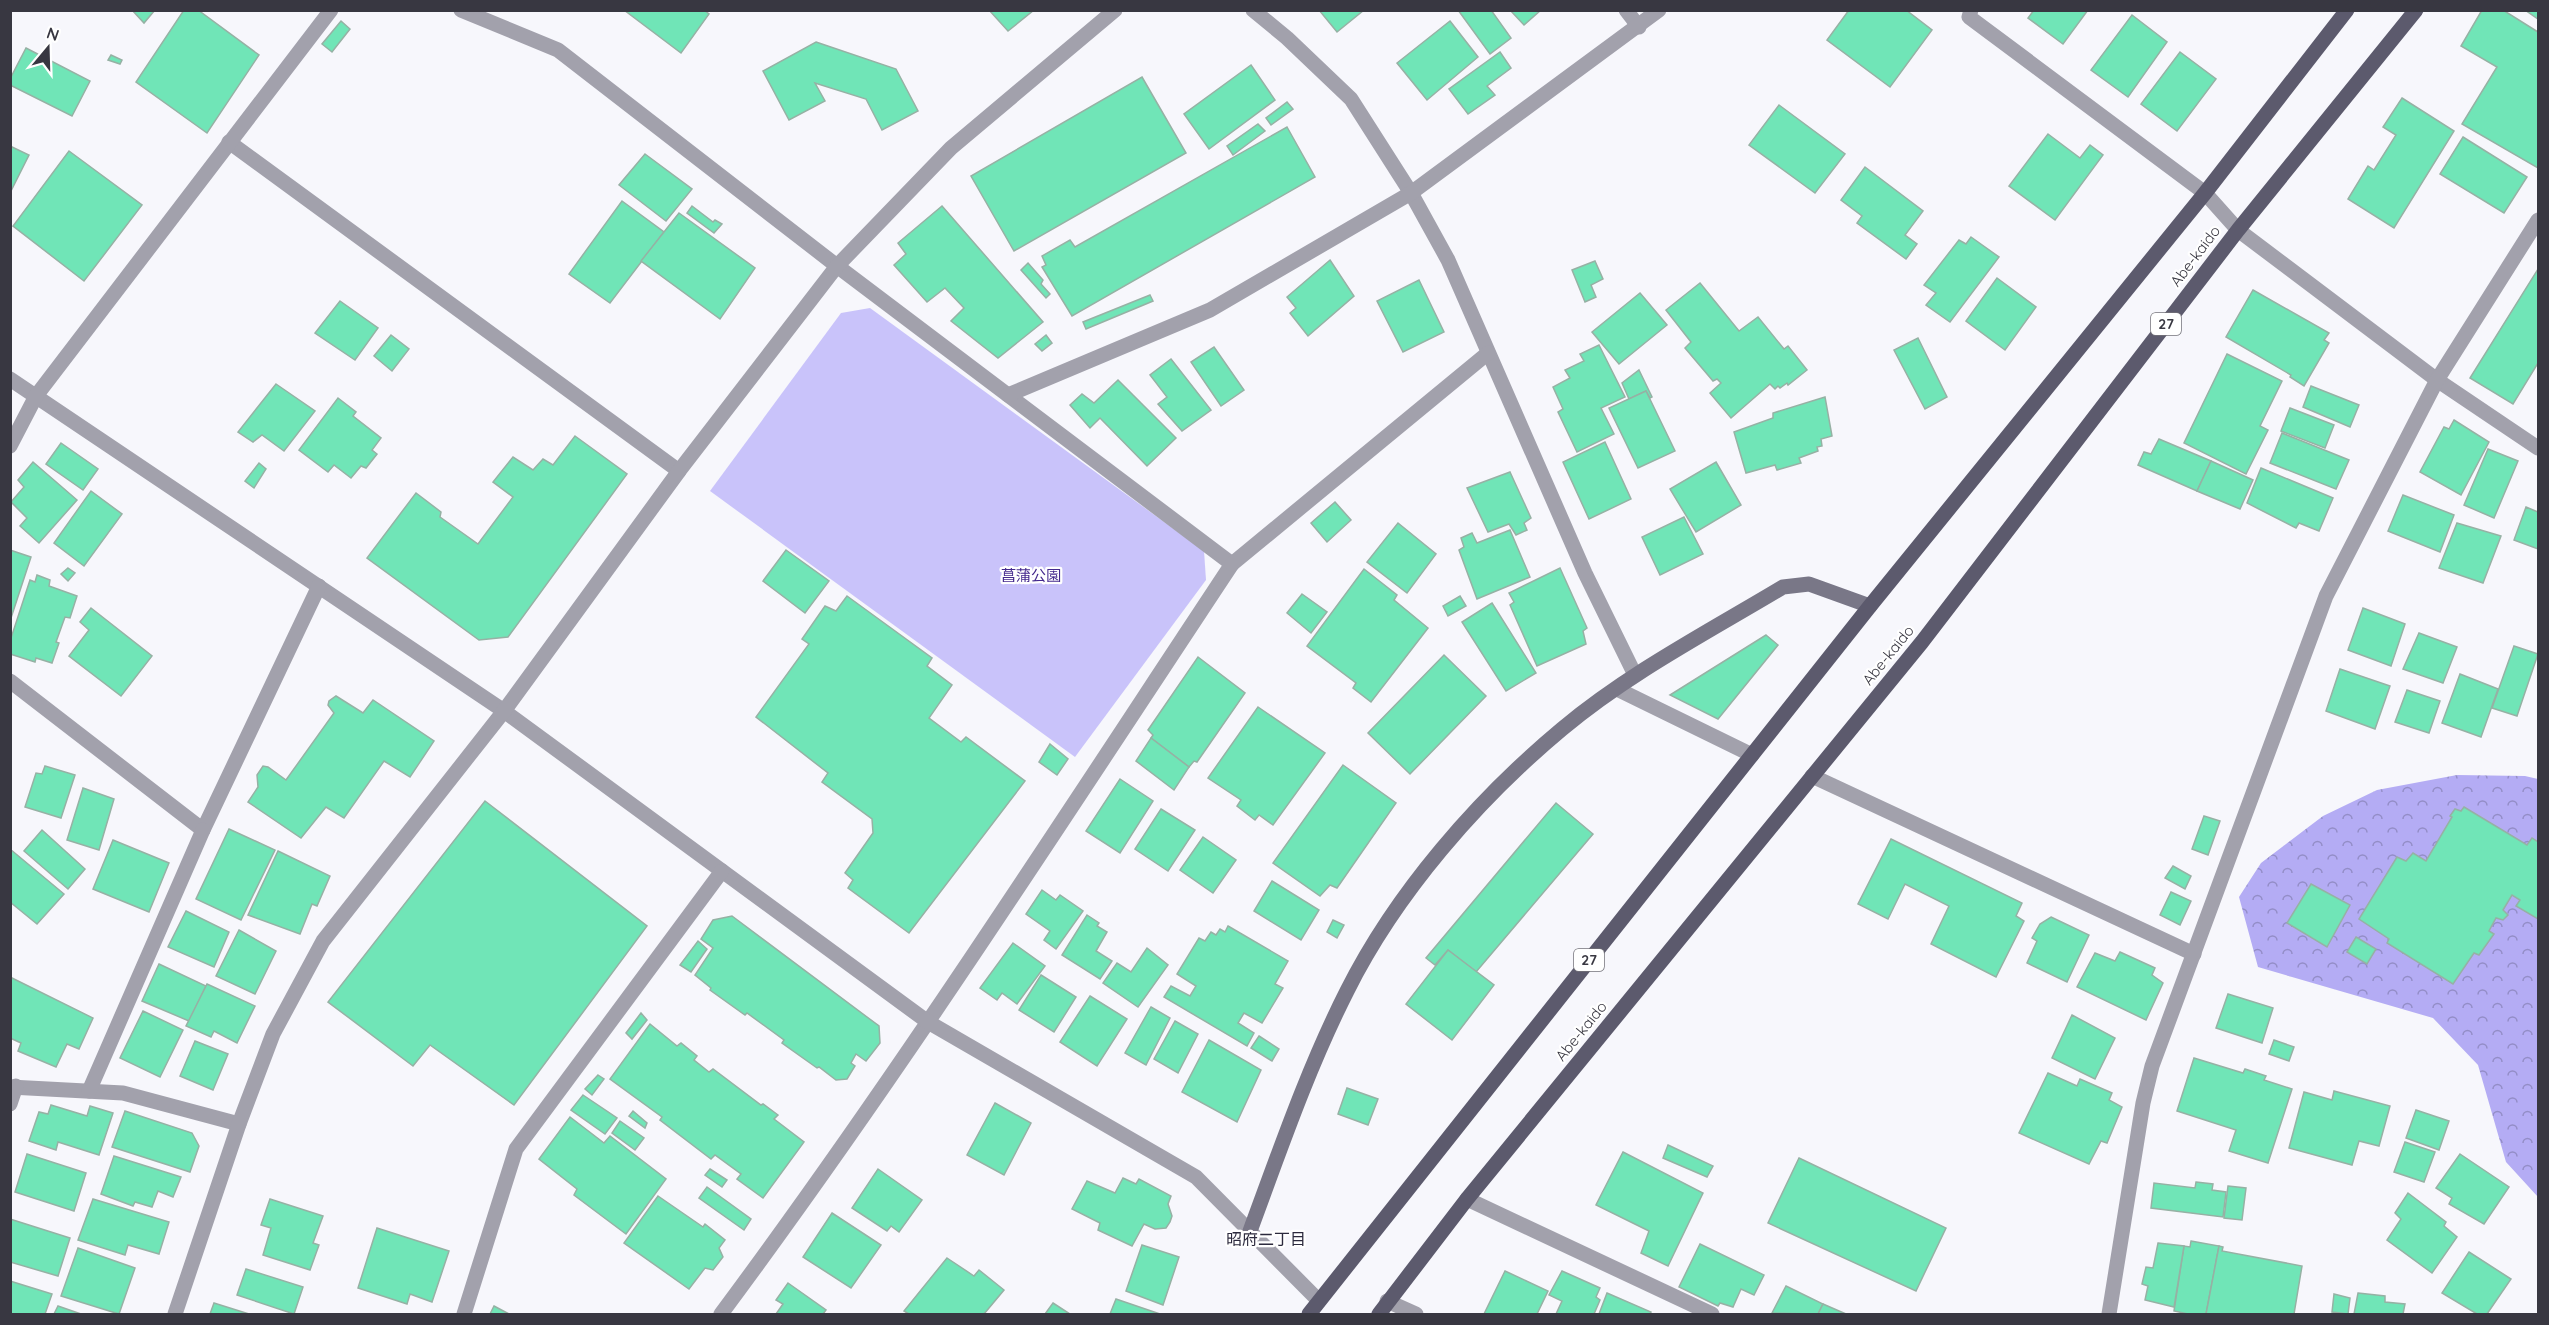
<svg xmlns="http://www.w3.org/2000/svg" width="2549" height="1325" font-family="Quicksand,'Noto Sans JP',sans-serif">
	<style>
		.forest { fill: url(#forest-crowns) }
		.park { fill: #c9c3fa }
		.building { fill: #70e5b7; stroke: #96b1a4; stroke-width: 1.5 }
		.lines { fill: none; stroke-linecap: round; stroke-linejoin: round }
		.street { stroke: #a2a1ac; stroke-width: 15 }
		.secondary { stroke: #797787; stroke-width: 15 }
		.primary { stroke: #5c5a6d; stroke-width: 15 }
		.labels { text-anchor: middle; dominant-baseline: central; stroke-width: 4.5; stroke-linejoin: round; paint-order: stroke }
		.shield { fill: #fff; stroke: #74737a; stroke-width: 1.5 }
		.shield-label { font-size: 14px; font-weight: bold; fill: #383741 }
		.street-label { font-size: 15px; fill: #383741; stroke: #fff }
		.park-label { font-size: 15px; fill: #44298d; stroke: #fff }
		.neighbourhood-label { font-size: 16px; fill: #2c2a3d; stroke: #fff }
	</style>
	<defs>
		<pattern id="forest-crowns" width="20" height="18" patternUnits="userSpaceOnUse" patternTransform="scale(1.5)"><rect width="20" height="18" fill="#b4acf4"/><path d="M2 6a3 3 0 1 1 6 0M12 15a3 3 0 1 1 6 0" fill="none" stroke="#938dc7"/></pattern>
	</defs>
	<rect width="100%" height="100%" fill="#f7f7fc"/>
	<polygon class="forest" points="2457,775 2525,776 2538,779 2538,1197 2506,1162 2478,1065 2433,1018 2258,967 2239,897 2261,863 2323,816 2377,790"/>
	<polygon class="park" points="870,308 1204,551 1206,580 1075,757 710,491 841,313"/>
	<g class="building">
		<polygon points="132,10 155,10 144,23"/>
		<polygon points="184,10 198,10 259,55 207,133 136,82"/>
		<polygon points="624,10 704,10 709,14 681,53"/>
		<polygon points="989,10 1034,10 1008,31"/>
		<polygon points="1319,10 1364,10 1337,32"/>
		<polygon points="1458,10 1491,10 1511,38 1490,54"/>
		<polygon points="1510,10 1541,10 1524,25"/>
		<polygon points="1849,10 1906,10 1932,30 1890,87 1827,40"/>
		<polygon points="2034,10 2088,10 2063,44 2028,18"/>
		<polygon points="2482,10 2503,10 2538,32 2538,168 2462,124 2497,67 2461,46"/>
		<polygon points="2525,10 2538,10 2538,19"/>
		<polygon points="2132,15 2167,42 2128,97 2091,70"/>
		<polygon points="341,21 350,29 332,52 322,44"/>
		<polygon points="1450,21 1478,57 1427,100 1397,63"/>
		<polygon points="816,42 896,69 918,111 882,130 866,99 815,83 825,101 789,120 763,71"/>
		<polygon points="26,48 90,81 72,116 10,85 10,79"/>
		<polygon points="1500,52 1511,68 1487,86 1495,95 1468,114 1449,89"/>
		<polygon points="2180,52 2216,79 2177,131 2141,104"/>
		<polygon points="111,55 122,60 120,64 108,60"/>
		<polygon points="1251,65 1275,100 1209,149 1184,114"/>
		<polygon points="1142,77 1186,153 1014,251 971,176"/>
		<polygon points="2402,98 2454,131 2394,228 2348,199 2368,166 2374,170 2396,135 2383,127"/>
		<polygon points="1287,102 1293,109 1271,125 1266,118"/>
		<polygon points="1779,105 1845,154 1815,193 1749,145"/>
		<polygon points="1258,124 1265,131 1233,155 1227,146"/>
		<polygon points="1287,127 1315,177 1072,316 1042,267 1046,265 1042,256 1070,240 1075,247"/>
		<polygon points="2048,134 2080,158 2090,145 2103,155 2055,220 2009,186"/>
		<polygon points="2463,137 2527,177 2504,213 2440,174"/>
		<polygon points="10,146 29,155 10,193"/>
		<polygon points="69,151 142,205 84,281 13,226"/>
		<polygon points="645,154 692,189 666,221 619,185"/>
		<polygon points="1865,167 1923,211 1905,235 1917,244 1906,259 1857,223 1862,216 1841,200"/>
		<polygon points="622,201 664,232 610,303 569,274"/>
		<polygon points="692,206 713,222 715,220 722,224 714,233 687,213"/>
		<polygon points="942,206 1043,322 998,358 951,321 964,308 945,288 927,302 894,265 906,254 898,243"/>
		<polygon points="679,213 755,268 720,319 641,261"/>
		<polygon points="1971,237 1999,257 1950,322 1926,305 1936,293 1924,285 1959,240 1966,244"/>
		<polygon points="1330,260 1354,296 1308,336 1290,313 1296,308 1287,297"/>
		<polygon points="1595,261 1603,279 1591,285 1596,297 1585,302 1572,270"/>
		<polygon points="1028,263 1043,280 1041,284 1050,294 1046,298 1021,270"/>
		<polygon points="2538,269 2538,363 2513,404 2470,378"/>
		<polygon points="1997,278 2036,307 2005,350 1966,321"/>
		<polygon points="1419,280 1444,332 1403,352 1377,301"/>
		<polygon points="1700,283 1739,331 1758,317 1784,349 1788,346 1807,370 1788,385 1787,383 1780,388 1778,386 1775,389 1770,384 1731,418 1710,393 1721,383 1717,379 1713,381 1685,348 1691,342 1666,310"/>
		<polygon points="2253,290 2329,333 2324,340 2329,343 2304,386 2290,377 2291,375 2226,337"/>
		<polygon points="1640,293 1667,325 1619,364 1592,332"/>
		<polygon points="1150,295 1153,301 1086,329 1083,322"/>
		<polygon points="340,301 378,328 355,360 315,333"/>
		<polygon points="391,335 409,349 392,371 374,356"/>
		<polygon points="1046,335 1052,343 1042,351 1035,344"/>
		<polygon points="1918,338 1947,397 1925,409 1894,350"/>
		<polygon points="1599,345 1625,397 1601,408 1614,434 1577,452 1558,412 1563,409 1553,387 1570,378 1565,370 1584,361 1580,354"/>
		<polygon points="1214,347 1244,390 1221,406 1191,362"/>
		<polygon points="2227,354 2282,381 2260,426 2268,430 2246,474 2184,443"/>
		<polygon points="1171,359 1211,410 1182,431 1158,404 1167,397 1150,375"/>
		<polygon points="1639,370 1652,397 1650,398 1646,391 1629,399 1622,383"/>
		<polygon points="1118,380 1176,438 1147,466 1100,418 1090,428 1070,405 1082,394 1094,403"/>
		<polygon points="276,384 315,411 284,451 262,435 253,442 238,432"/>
		<polygon points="2311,386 2359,405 2350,427 2303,407"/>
		<polygon points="1646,391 1675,451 1638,468 1609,408"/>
		<polygon points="1825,397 1832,436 1821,439 1822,446 1817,447 1818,451 1799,458 1801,463 1777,470 1775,465 1746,473 1734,432 1773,418 1773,413"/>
		<polygon points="338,398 356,412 353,416 381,438 372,450 377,454 366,468 361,466 351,478 334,465 328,472 299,450"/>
		<polygon points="2290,408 2334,425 2325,448 2281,431"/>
		<polygon points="2454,420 2489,442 2461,495 2420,472 2444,427 2449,429"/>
		<polygon points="2282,433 2349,460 2336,489 2270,463"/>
		<polygon points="575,436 627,474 508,637 479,640 367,558 416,493 441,512 440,517 478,544 513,497 493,482 513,457 533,470 543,459 553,465"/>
		<polygon points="2159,439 2211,461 2197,491 2138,465 2144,452 2151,454"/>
		<polygon points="1605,442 1631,499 1589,519 1563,462"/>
		<polygon points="61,443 98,469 83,490 46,464"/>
		<polygon points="2488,449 2518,461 2494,518 2464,505"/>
		<polygon points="2211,461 2253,480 2240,509 2197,491"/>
		<polygon points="33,462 77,500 39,543 20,526 27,518 11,502 24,487 18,480"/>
		<polygon points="1716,462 1741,505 1696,532 1670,489"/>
		<polygon points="259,463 266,469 254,488 245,481"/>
		<polygon points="2261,468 2333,498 2319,531 2299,523 2296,528 2247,503"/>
		<polygon points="1510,472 1531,518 1524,523 1527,530 1516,535 1509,524 1488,532 1467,488"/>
		<polygon points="91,491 122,514 84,566 54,543"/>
		<polygon points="2403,495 2454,515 2440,552 2388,531"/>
		<polygon points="1335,502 1351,520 1327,542 1311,523"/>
		<polygon points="2526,507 2538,512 2538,549 2514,540"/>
		<polygon points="1684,517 1703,554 1660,575 1642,537"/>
		<polygon points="1398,523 1436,554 1407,593 1367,562"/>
		<polygon points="2457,523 2501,536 2483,583 2439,568"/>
		<polygon points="1510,530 1530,577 1477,599 1459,550 1464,547 1461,538 1472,533 1477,543"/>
		<polygon points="10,550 31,557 10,621"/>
		<polygon points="786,550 829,581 805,613 763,581"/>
		<polygon points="68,568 75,573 68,581 61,574"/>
		<polygon points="1560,568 1587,628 1583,631 1586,644 1537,666 1510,605 1514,602 1509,593"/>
		<polygon points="1364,569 1397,595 1394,600 1428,628 1371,702 1353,688 1356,683 1307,646"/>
		<polygon points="37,575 50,580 49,586 77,596 70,618 65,617 56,642 59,643 52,663 36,658 35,662 10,654 10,641 30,580 35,582"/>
		<polygon points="1302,594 1327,612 1311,633 1287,613"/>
		<polygon points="847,596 932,658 927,666 952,685 929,718 961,742 966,737 1025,781 909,933 848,888 853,880 845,873 873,833 872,819 822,782 828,773 756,717 809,644 802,639 825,606 836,611"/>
		<polygon points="1460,596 1466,606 1448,616 1443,606"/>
		<polygon points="1492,603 1536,673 1506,691 1462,622"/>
		<polygon points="91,608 152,656 121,696 69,656 89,630 80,622"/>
		<polygon points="2363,608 2405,624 2391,666 2348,650"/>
		<polygon points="2419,633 2457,647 2443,683 2403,669"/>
		<polygon points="1766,635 1778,645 1718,719 1670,695"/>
		<polygon points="2514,646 2538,654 2517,716 2492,708"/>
		<polygon points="1444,655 1486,696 1410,774 1368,733"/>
		<polygon points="1198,657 1245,693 1197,762 1194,761 1189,767 1151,738 1153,735 1148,730"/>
		<polygon points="2340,669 2390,686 2375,729 2326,711"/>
		<polygon points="2460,674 2498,689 2481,737 2442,723"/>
		<polygon points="2407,690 2440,701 2429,733 2395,722"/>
		<polygon points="336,696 363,713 373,700 434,741 410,777 384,761 344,818 326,807 301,838 248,802 258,787 257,775 263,766 268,767 286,780 334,713 328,705 329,701"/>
		<polygon points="1258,707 1325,753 1273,825 1259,815 1255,820 1237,806 1241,800 1208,778"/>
		<polygon points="1151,738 1189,767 1174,790 1136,761"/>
		<polygon points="1050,744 1068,759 1057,775 1039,762"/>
		<polygon points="1343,765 1396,803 1337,888 1330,885 1320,896 1273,863"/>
		<polygon points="45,766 75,775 61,818 25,807 36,773 42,774"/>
		<polygon points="1120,779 1153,801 1120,853 1086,831"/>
		<polygon points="83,788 114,799 99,850 67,840"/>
		<polygon points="485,801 647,926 514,1105 430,1045 413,1066 328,1002"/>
		<polygon points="1556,803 1593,834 1476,972 1448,950 1435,965 1426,958"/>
		<polygon points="2464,807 2527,845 2532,838 2538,842 2538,919 2516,906 2520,900 2512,895 2503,910 2508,915 2503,920 2496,918 2489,931 2494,934 2479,955 2474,953 2453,984 2387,943 2389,939 2359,919 2397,857 2406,861 2413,853 2426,861 2452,817 2450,816 2455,809 2461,811"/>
		<polygon points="1161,809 1195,830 1168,871 1135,849"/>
		<polygon points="2204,816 2220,821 2208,855 2192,849"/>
		<polygon points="229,829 275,850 241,920 196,899"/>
		<polygon points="42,830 85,869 68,889 24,851"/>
		<polygon points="1203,837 1236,860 1213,893 1180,870"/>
		<polygon points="1891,839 2022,903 2016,916 2024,921 1996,977 1931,944 1949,906 1905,884 1888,919 1858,904"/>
		<polygon points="113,840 169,863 149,912 93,889"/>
		<polygon points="10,849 64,894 37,924 10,902"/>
		<polygon points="278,851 330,876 317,906 312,904 300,934 248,915"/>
		<polygon points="2173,866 2191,876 2185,889 2165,878"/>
		<polygon points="1272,881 1319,910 1301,940 1254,911"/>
		<polygon points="2311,884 2350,905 2327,947 2287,923"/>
		<polygon points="1042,890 1056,900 1060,895 1083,911 1056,949 1044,940 1050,931 1026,914"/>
		<polygon points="2171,892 2191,901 2180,925 2160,915"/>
		<polygon points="186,911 229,932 214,967 168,947"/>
		<polygon points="1087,915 1099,923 1097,926 1107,932 1096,951 1112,961 1100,979 1062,955"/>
		<polygon points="732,916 879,1026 880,1043 866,1061 856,1054 851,1063 855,1066 847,1079 836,1080 819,1067 817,1068 782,1043 784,1040 747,1013 745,1015 710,990 711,988 695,975 713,948 701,939 713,920"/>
		<polygon points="2051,917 2089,935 2067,982 2027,963 2037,941 2032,938 2040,924"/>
		<polygon points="1333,920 1344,925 1337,938 1327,932"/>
		<polygon points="1228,926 1288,961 1275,984 1283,988 1262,1023 1244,1013 1238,1023 1254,1033 1247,1046 1164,997 1171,986 1190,996 1196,986 1177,974 1199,938 1205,941 1211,932 1216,935 1220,929 1225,932"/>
		<polygon points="239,930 276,951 255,994 216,976"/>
		<polygon points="2356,937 2376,949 2367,964 2347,952"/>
		<polygon points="698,941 707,949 691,972 680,965"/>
		<polygon points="1013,943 1045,966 1017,1004 1002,993 997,1000 980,988"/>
		<polygon points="1147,948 1168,965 1138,1007 1103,983 1117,963 1131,972"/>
		<polygon points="1448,950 1494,985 1452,1040 1406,1004"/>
		<polygon points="2120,952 2155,968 2152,975 2163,983 2146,1020 2077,987 2095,953 2115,961"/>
		<polygon points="159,964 206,986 189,1021 142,1001"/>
		<polygon points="1041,975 1076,997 1054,1032 1019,1010"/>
		<polygon points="10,977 93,1018 79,1049 67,1044 56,1067 18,1051 21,1043 10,1038"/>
		<polygon points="207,984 255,1006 237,1043 214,1031 211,1037 186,1026"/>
		<polygon points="2228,994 2273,1008 2262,1043 2216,1028"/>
		<polygon points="1090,996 1127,1019 1097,1066 1060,1042"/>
		<polygon points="1151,1007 1170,1018 1146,1065 1125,1053"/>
		<polygon points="143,1011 183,1030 160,1077 120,1058"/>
		<polygon points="641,1013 647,1020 632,1039 626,1033"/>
		<polygon points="2072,1015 2115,1038 2095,1079 2052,1058"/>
		<polygon points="1175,1021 1198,1034 1178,1073 1154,1059"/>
		<polygon points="650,1024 677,1046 681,1043 697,1056 694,1060 709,1072 713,1069 761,1105 763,1104 778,1115 774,1119 804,1142 763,1198 737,1179 741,1174 715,1155 711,1159 660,1120 662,1117 610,1079"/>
		<polygon points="1259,1036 1279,1049 1272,1061 1251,1048"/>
		<polygon points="1209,1040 1261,1070 1237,1122 1182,1092"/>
		<polygon points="2274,1040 2294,1047 2289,1061 2269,1054"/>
		<polygon points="195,1041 228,1054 213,1090 180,1076"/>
		<polygon points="2194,1058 2243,1073 2245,1069 2266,1076 2264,1080 2292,1089 2268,1163 2229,1151 2236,1130 2177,1111"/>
		<polygon points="2048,1073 2077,1086 2080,1079 2112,1093 2109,1100 2122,1107 2107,1143 2101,1141 2089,1164 2019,1133"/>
		<polygon points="598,1075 604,1079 592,1095 585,1089"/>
		<polygon points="1347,1088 1378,1099 1368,1125 1338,1114"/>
		<polygon points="2334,1091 2390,1106 2379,1146 2359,1141 2352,1165 2289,1148 2304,1092 2332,1100"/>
		<polygon points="583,1095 617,1118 605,1134 571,1110"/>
		<polygon points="995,1103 1031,1123 1004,1175 967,1155"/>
		<polygon points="51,1105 87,1116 90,1106 113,1113 99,1155 58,1142 56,1150 29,1141 39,1112 48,1114"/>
		<polygon points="2416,1110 2449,1121 2439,1150 2406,1138"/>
		<polygon points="125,1111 192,1133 199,1146 190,1172 112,1147"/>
		<polygon points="633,1111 647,1123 645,1128 629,1116"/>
		<polygon points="570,1117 604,1143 610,1136 666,1179 626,1234 574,1195 577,1189 539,1159"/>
		<polygon points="620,1121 644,1138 635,1150 612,1133"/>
		<polygon points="2405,1142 2435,1152 2424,1182 2394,1172"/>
		<polygon points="1668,1145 1713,1166 1707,1177 1663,1158"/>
		<polygon points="1623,1152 1703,1193 1668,1266 1641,1253 1649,1231 1596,1205"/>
		<polygon points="27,1154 86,1173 74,1211 15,1192"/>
		<polygon points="2460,1154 2509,1187 2484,1224 2449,1204 2452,1198 2436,1188"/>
		<polygon points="114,1156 181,1177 173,1197 158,1191 152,1207 135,1202 133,1206 101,1194"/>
		<polygon points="1799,1158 1946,1228 1916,1291 1768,1223"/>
		<polygon points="710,1169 727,1180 722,1187 705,1175"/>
		<polygon points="878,1169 922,1200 899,1232 891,1226 887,1231 852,1208"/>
		<polygon points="1123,1178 1136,1184 1139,1179 1171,1196 1168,1204 1172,1216 1170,1222 1166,1228 1155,1229 1144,1224 1132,1246 1098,1230 1100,1223 1072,1209 1087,1181 1115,1193"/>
		<polygon points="2196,1182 2213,1184 2212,1190 2226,1192 2223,1217 2151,1208 2154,1183 2195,1188"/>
		<polygon points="2228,1186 2246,1188 2242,1220 2224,1218"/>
		<polygon points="707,1187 751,1219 744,1230 699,1198"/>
		<polygon points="2408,1193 2446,1222 2444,1226 2457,1237 2432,1273 2387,1240 2401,1219 2395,1213"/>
		<polygon points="658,1196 703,1227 705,1224 725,1240 719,1248 723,1257 713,1270 705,1268 689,1289 624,1243"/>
		<polygon points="93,1199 169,1222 159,1254 128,1245 125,1255 78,1240"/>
		<polygon points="270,1199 323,1216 313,1243 319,1245 310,1270 263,1255 271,1228 261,1225"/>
		<polygon points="832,1213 881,1245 851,1288 803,1257"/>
		<polygon points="10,1219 70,1238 58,1276 10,1262"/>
		<polygon points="377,1228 449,1251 432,1302 410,1294 407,1304 358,1288"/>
		<polygon points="2191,1241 2219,1246 2206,1314 2188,1314 2174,1311 2184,1246 2190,1247"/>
		<polygon points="2158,1243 2184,1246 2174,1307 2145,1300 2148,1286 2142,1284 2146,1267 2153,1268"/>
		<polygon points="1700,1244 1764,1275 1754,1295 1741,1289 1733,1307 1720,1303 1718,1306 1679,1287"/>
		<polygon points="1142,1245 1179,1257 1163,1305 1126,1291"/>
		<polygon points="2219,1246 2223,1247 2222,1251 2302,1266 2294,1314 2206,1314"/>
		<polygon points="78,1248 135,1268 119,1314 61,1296"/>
		<polygon points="2469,1252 2511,1279 2487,1314 2477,1314 2442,1293"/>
		<polygon points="947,1258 974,1276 979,1270 1004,1290 984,1314 909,1314 904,1311"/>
		<polygon points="246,1269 303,1287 294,1314 237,1295"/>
		<polygon points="1505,1271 1548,1291 1537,1314 1484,1314"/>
		<polygon points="1562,1271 1600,1288 1596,1297 1600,1300 1594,1314 1556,1314 1562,1301 1549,1295"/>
		<polygon points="10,1281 52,1294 45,1314 10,1314"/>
		<polygon points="788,1283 826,1310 823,1314 776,1314 783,1304 776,1300"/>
		<polygon points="1786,1286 1823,1304 1818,1314 1772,1313"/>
		<polygon points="1607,1293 1651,1312 1650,1314 1599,1314"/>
		<polygon points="2358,1293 2385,1296 2385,1302 2405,1304 2403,1314 2354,1314"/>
		<polygon points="2334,1294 2350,1298 2348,1314 2332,1312"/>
		<polygon points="1116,1299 1160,1314 1110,1314"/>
		<polygon points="214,1303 249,1314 210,1314"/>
		<polygon points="1053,1303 1070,1314 1045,1314"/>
		<polygon points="1823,1304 1846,1314 1818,1314"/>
		<polygon points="58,1306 81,1314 54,1314"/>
		<polygon points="494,1306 509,1314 490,1314"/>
	</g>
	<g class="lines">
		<g class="street">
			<path d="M461,10l97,40 279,216 395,298c-167,252 -331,508 -511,750"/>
			<polyline points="1253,10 1287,38 1351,99 1411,193 1448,260 1585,573 1635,675"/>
			<polyline points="1626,10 1639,27"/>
			<polyline points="1971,10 1969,17 2205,193 2238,230 2437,380 2538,448"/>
			<polyline points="229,142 679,471"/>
			<polyline points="10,379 504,711 928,1022 1196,1177 1319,1301"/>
			<polyline points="1008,395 1210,310 1411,193 1659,10"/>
			<polyline points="10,446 36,396 331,10"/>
			<polyline points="1232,564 1488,353"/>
			<polyline points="10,681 203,830 319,586"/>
			<polyline points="1617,689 1752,755"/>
			<polyline points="1812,776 2194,954"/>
			<polyline points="10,1087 123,1093 239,1124"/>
			<polyline points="89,1091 203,830"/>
			<polyline points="10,1104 16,1086"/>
			<polyline points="1467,1199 1712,1314"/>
			<polyline points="1387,1301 1416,1314"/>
			<polyline points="175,1314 239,1124 273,1034 323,941 504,711 679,471 837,266 951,148 1115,10"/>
			<polyline points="464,1314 516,1149 722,871"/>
			<polyline points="2109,1314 2143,1103 2152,1066 2326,596 2437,380 2538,220"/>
		</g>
		<path class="secondary" d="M1250,1231c30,-81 58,-163 97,-240 49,-98 131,-192 215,-262 67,-56 146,-97 221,-142l26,-3 61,22"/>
		<g class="primary">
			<polyline points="1309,1314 1870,606 2205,193 2347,10"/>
			<polyline points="1379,1314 1467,1199 1922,642 2238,230 2416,10"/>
		</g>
	</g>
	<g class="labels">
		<g class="shield">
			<rect x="2151" y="313" width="30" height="22" rx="4.5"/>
			<rect x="1574" y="949" width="30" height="22" rx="4.5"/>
		</g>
		<g class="shield-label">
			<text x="2166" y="324">27</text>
			<text x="1589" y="960">27</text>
		</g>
		<g class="street-label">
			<text transform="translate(2195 256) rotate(-53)">Abe-kaido</text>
			<text transform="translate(1888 655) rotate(-51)">Abe-kaido</text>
			<text transform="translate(1581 1031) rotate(-51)">Abe-kaido</text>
		</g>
		<g class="park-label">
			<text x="1031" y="575">菖蒲公園</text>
		</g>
		<g class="neighbourhood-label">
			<text x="1266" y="1239">昭府二丁目</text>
		</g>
	</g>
	<rect width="2549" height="1325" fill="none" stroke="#383741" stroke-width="24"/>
	<g transform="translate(48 48) rotate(19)" stroke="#ffffff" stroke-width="4.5" paint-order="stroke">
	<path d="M0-4.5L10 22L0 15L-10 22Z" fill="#383741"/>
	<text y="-9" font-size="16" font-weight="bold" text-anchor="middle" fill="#383741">N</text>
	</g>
</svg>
